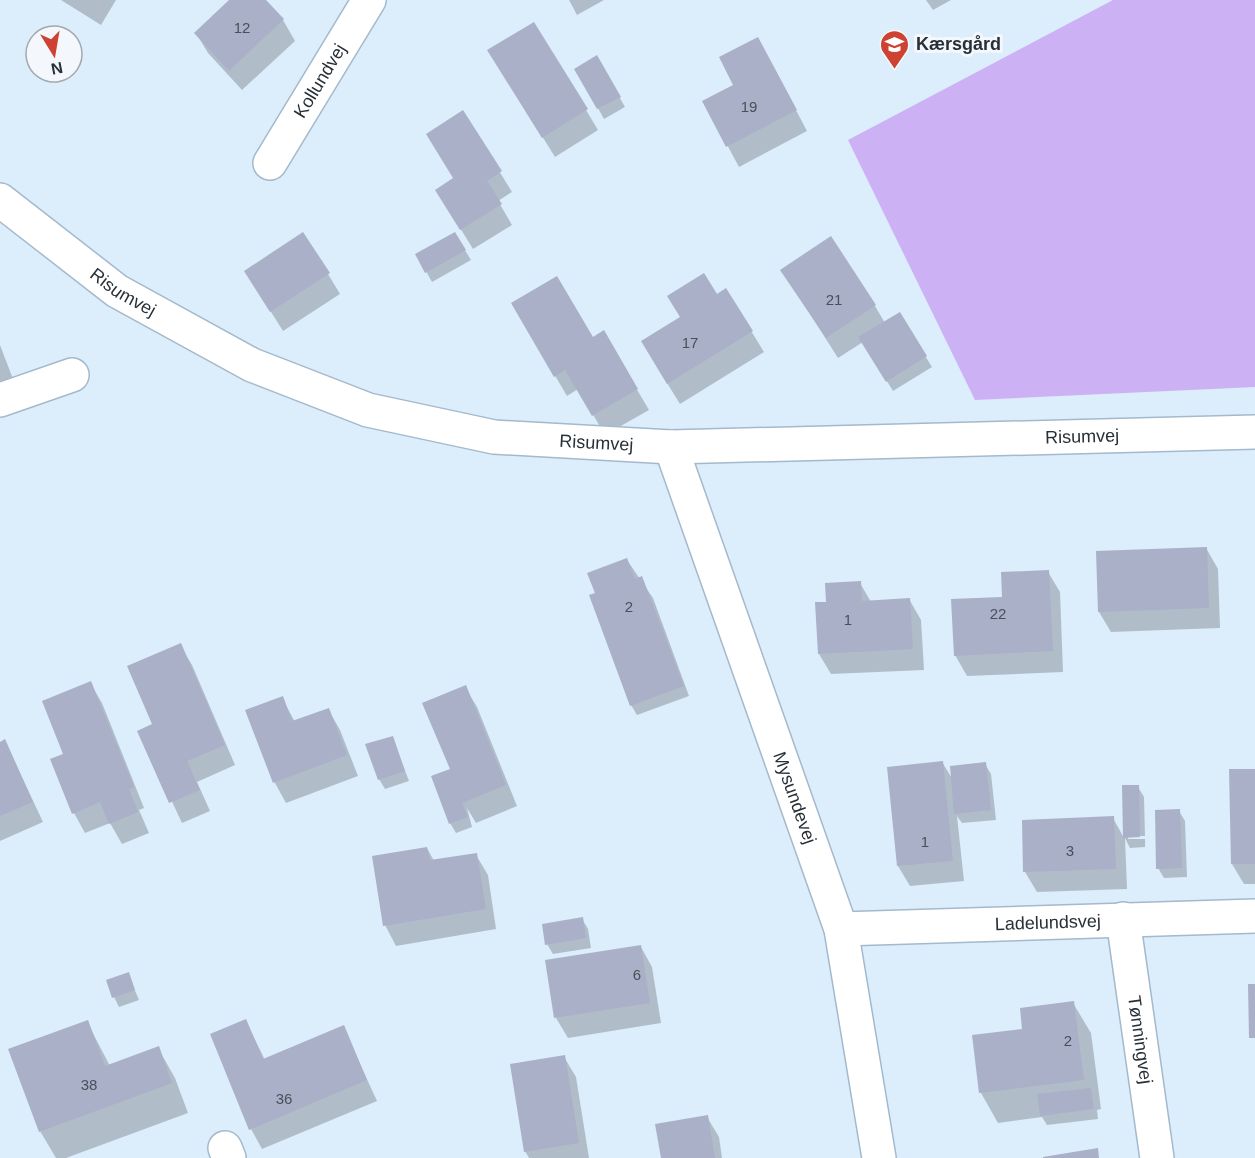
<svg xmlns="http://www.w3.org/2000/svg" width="1255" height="1158" font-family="Arial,sans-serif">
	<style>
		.green { fill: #ccb1f5 }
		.shadow { fill: #0003 }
		.building { fill: #a9b0c7 }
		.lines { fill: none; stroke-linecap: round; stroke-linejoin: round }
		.minor-casing { stroke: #a4b9cb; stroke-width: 36 }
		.minor { stroke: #fff; stroke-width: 33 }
		.labels { text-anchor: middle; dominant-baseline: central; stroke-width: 6; stroke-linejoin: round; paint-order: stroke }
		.number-label { font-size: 15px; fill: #48505b }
		.poi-label { font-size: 18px; font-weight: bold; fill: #283037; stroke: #f4f8fc; text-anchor: start }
		.street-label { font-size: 18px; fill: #283037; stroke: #f4f8fc }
	</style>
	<rect width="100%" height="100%" fill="#dcedfc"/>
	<polygon class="green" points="1113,0 1255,0 1255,387 975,400 848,140"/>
	<g class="shadow">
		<polygon points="61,0 116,0 101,25"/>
		<polygon points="231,0 264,0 283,20 295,41 242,90 208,53 196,33"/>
		<polygon points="569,0 604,0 577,15"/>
		<polygon points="926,0 951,0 933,10"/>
		<polygon points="597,57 625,107 604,119 576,69"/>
		<polygon points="769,59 807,131 739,167 704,102 735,86"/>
		<polygon points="501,70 586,110 598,130 555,157"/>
		<polygon points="463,112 512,192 498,201 512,225 473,249 449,210"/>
		<polygon points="455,234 471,260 432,282 417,255"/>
		<polygon points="782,270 875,306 885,323 899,314 932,367 893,391 863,342 838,358"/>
		<polygon points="246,272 328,274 340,294 283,331"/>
		<polygon points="726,290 764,352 680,404 654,362 717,296"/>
		<polygon points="513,304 592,339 603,332 649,410 605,435 578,389 567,396"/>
		<polygon points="0,345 13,379 0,384"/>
		<polygon points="1206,548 1218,569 1220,628 1111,632 1099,612"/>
		<polygon points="627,560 653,598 689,696 637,715 631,705 597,594"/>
		<polygon points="1048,572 1060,592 1063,672 967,676 955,655 1004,598"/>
		<polygon points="860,583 871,602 909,599 921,620 924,670 831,674 819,654 816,604 828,603"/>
		<polygon points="180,645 192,665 235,765 197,782 210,811 182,823 139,731 154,725"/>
		<polygon points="90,683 102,703 144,808 139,810 149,833 122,844 110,823 85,833 74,813 65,755"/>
		<polygon points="465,687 477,707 517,806 476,823 467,808 472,827 456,833 450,823 451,770"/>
		<polygon points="282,698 295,722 328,709 340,730 358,776 286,803 275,783 247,711"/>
		<polygon points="392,737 409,781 385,789 379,779"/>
		<polygon points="5,741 43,822 0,841 0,743"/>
		<polygon points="942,762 953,780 985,764 991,774 996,820 962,823 957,816 964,881 910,886 898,866 889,768"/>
		<polygon points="1255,770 1255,884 1244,884 1232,864"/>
		<polygon points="1138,787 1144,797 1145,836 1128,836 1128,839 1145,839 1145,847 1130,848 1125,838 1127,889 1037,892 1025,872 1113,818 1124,838"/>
		<polygon points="1179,811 1185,821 1187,877 1164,878 1158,868"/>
		<polygon points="427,848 434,861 476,855 488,875 496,929 396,946 385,925"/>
		<polygon points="582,919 588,929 591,948 553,954 547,944"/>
		<polygon points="641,947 652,967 661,1023 568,1038 556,1018"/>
		<polygon points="128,974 139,1000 119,1007 114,997"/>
		<polygon points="1073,1003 1091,1033 1101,1109 1097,1110 1098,1119 1047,1125 1042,1117 998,1123 981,1093 1024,1030"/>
		<polygon points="246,1021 265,1060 343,1027 377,1101 262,1149 251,1129"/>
		<polygon points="87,1022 110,1066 158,1048 175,1078 188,1113 66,1158 56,1158 40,1131"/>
		<polygon points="564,1057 576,1077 589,1158 529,1158 525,1151"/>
		<polygon points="707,1117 719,1137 722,1158 662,1158"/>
	</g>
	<g class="building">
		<polygon points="229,0 266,0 284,19 229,71 194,33"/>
		<polygon points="534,22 588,109 542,138 487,50"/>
		<polygon points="758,37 797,110 726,147 702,101 733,85 719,57"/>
		<polygon points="597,55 621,97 597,109 574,69"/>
		<polygon points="463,110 502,171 487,181 502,204 460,230 435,190 453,178 426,134"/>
		<polygon points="303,232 330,273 270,312 244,271"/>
		<polygon points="455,232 466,250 425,273 415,254"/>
		<polygon points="831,236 876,305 826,338 780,270"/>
		<polygon points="704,273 717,294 726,288 753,331 667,384 641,341 680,317 667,296"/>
		<polygon points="557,276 593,337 604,330 638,389 592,416 565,370 554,377 511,303"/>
		<polygon points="900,312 927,356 886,382 858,337"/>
		<polygon points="1207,547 1209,608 1098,612 1096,551"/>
		<polygon points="627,558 635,579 642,576 684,686 630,706 589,595 595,593 587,573"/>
		<polygon points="1049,570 1053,651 954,656 951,599 1002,597 1001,572"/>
		<polygon points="861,581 862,601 910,598 913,649 818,654 815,602 826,602 825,583"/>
		<polygon points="181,643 225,745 187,761 200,790 169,803 137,731 152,724 127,666"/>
		<polygon points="91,681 134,787 129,789 138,812 109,824 100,802 72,814 50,759 63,754 42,701"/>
		<polygon points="466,685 506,785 462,803 468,817 449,824 431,776 450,769 422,703"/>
		<polygon points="283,696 292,721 329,708 347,755 273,783 245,710"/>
		<polygon points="393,736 405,771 378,780 365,744"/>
		<polygon points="5,739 33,802 0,816 0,742"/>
		<polygon points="943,761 953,861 897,866 887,767"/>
		<polygon points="986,762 991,810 954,814 950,766"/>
		<polygon points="1229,769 1255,769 1255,864 1231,864"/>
		<polygon points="1122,785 1139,785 1140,837 1123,838"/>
		<polygon points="1180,809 1182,868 1156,869 1155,810"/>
		<polygon points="1114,816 1116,869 1023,872 1022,820"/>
		<polygon points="427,847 430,860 477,853 486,909 383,926 372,856"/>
		<polygon points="583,917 586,938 545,945 542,924"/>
		<polygon points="641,945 650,1003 554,1018 545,960"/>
		<polygon points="129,972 135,990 112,998 106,980"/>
		<polygon points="1248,984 1255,984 1255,1038 1249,1038"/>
		<polygon points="1074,1001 1084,1080 979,1093 972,1035 1022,1029 1020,1008"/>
		<polygon points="246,1019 263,1059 344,1025 367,1080 249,1130 210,1034"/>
		<polygon points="88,1020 105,1066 159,1046 172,1083 39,1132 8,1049"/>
		<polygon points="565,1055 579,1143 524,1152 510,1064"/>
		<polygon points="1091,1088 1094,1109 1040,1116 1037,1094"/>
		<polygon points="708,1115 715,1158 661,1158 655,1124"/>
		<polygon points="1098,1148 1099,1158 1043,1158 1043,1157"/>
	</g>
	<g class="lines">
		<defs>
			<g id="minor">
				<path id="s1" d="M270,163l99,-163"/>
				<path id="s2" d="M0,200l117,91 135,74 116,45 126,27 177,10 584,-15"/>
				<polyline points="0,400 72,375"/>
				<path id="s3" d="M671,447l170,482 38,229"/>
				<path id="s4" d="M1123,919l34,239"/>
				<path id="s5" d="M841,929l414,-13"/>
				<polyline points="225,1148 229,1158"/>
			</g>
		</defs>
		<use href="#minor" class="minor-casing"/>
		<use href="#minor" class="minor"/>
	</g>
	<defs>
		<symbol id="school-pin" viewBox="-11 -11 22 30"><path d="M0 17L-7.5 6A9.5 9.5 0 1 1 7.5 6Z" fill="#ce4233" stroke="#f4f8fc"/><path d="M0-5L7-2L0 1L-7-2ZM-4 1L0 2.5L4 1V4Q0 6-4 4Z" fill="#fff"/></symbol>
	</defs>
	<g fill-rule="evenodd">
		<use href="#school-pin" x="878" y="28" width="33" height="45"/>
	</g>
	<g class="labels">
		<g class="number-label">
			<text x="242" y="27">12</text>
			<text x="749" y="106">19</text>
			<text x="834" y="299">21</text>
			<text x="690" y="342">17</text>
			<text x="629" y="606">2</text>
			<text x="998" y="613">22</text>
			<text x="848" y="619">1</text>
			<text x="925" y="841">1</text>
			<text x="1070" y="850">3</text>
			<text x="637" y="974">6</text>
			<text x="1068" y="1040">2</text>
			<text x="89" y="1084">38</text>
			<text x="284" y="1098">36</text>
		</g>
		<g class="poi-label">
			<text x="916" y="44">Kærsgård</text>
		</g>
		<g class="street-label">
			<text stroke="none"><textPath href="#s1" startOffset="96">Kollundvej</textPath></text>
			<text stroke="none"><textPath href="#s2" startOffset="154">Risumvej</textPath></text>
			<text stroke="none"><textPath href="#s2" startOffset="1144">Risumvej</textPath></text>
			<text stroke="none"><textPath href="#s2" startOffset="658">Risumvej</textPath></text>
			<text stroke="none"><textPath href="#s3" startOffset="372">Mysundevej</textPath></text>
			<text stroke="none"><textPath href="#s5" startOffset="207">Ladelundsvej</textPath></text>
			<text stroke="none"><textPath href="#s4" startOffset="122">Tønningvej</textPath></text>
		</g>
	</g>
	<g transform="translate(54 54) rotate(169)"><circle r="28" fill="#f4f8fc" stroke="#a2a8ad" stroke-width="1.5"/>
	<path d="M0-4.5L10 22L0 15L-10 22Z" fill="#ce4233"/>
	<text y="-9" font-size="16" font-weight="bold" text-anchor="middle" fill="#283037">N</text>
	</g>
</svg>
